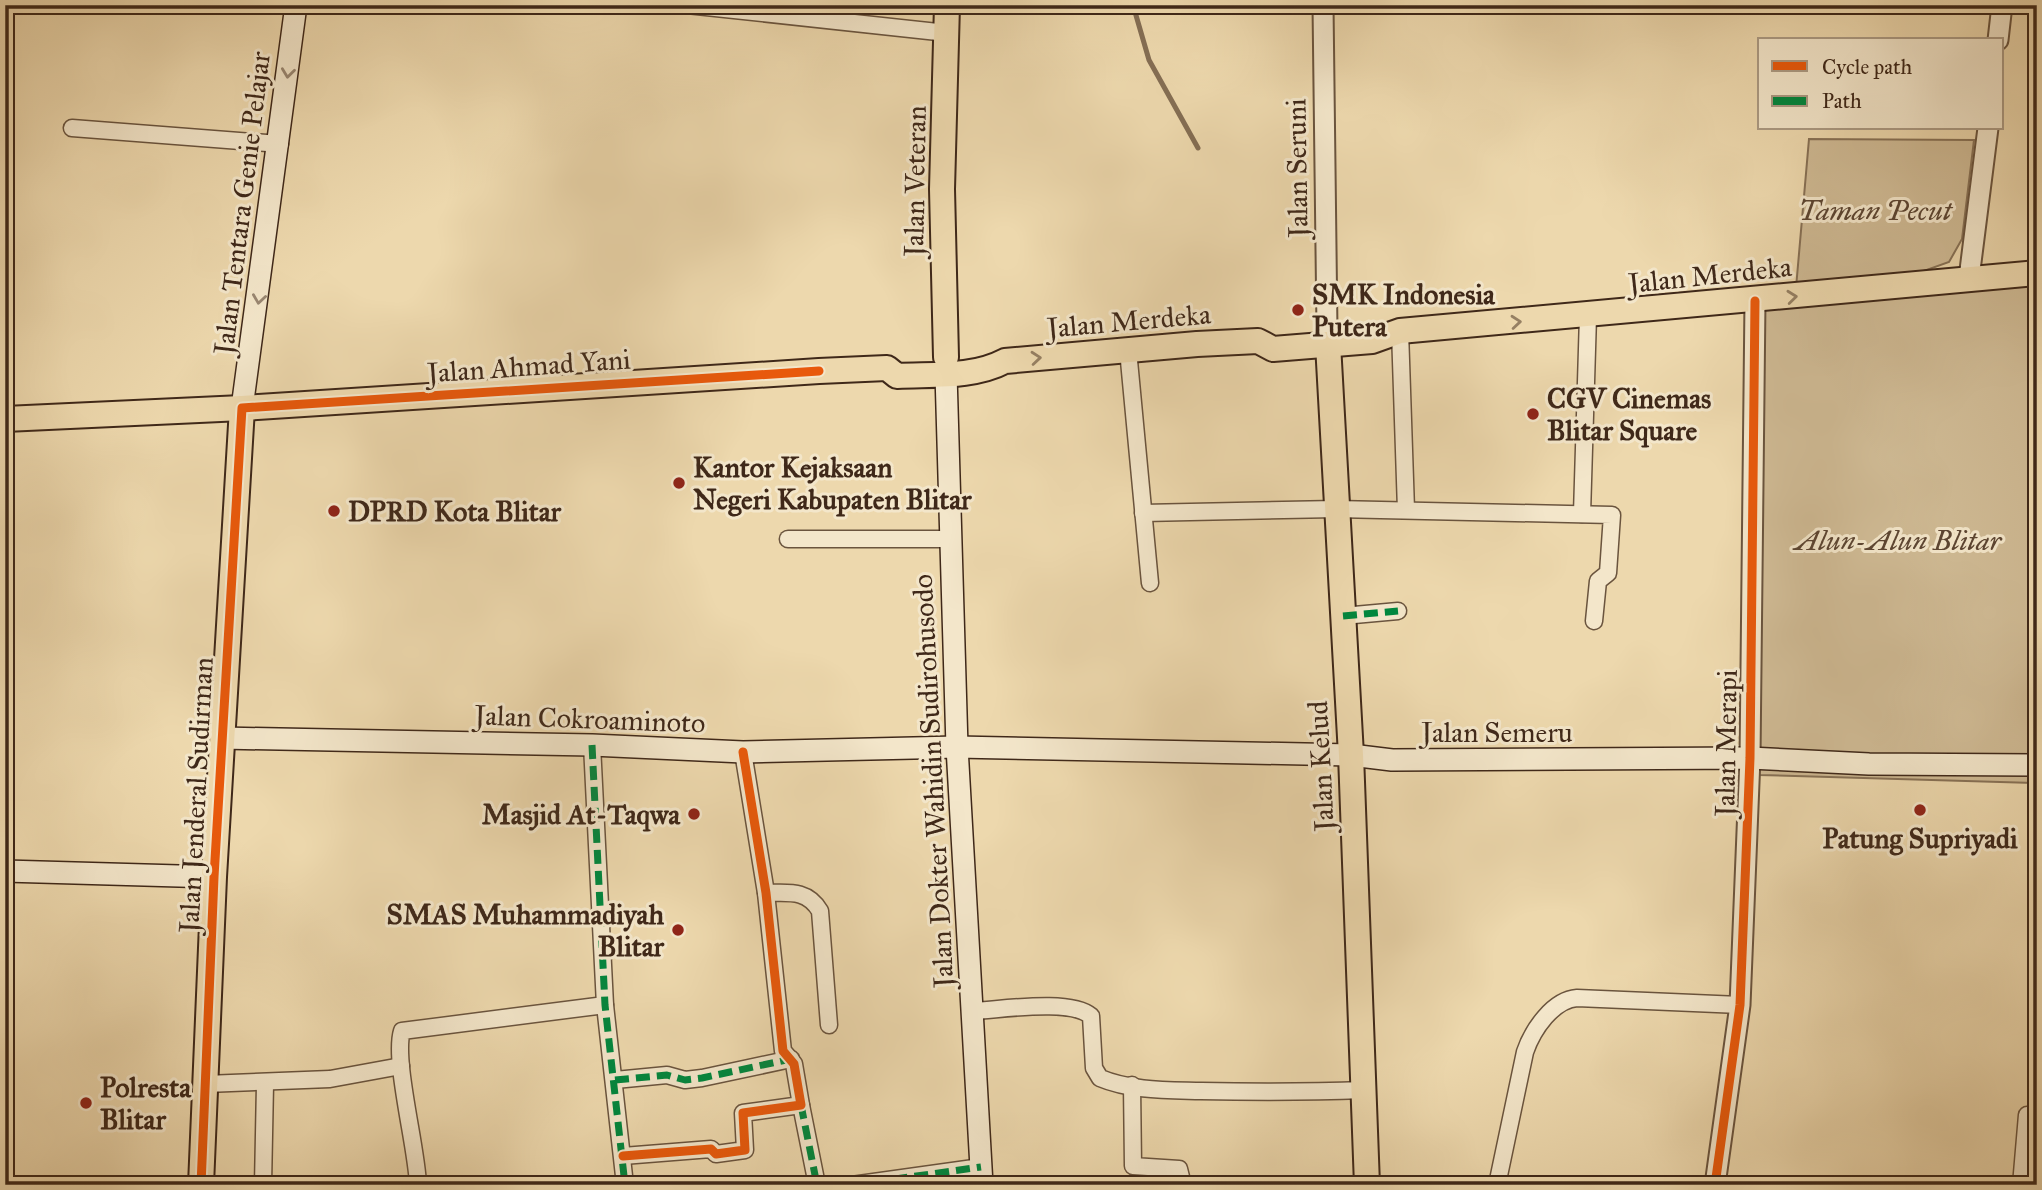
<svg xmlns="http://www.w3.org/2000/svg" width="2042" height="1190" font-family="'IM FELL Great Primer',serif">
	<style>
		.green { fill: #cfba94; stroke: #877156; stroke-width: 2 }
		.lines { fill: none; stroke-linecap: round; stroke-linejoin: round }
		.stream { stroke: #846e54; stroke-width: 5 }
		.minor-casing { stroke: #6a543e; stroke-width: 19 }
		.tertiary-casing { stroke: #6a543e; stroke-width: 23 }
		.secondary-casing { stroke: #3f2819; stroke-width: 24 }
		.primary-casing { stroke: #3f2819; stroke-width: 28 }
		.minor { stroke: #f3e6ca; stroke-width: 16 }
		.tertiary { stroke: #f3e6ca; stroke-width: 19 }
		.secondary { stroke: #f3e6ca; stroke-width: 21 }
		.primary { stroke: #edd8ad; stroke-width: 24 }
		.quiet { stroke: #00873e; stroke-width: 7; stroke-dasharray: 14 7; stroke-linecap: butt }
		.cycleway-casing { stroke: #f3e6ca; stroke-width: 13 }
		.cycleway { stroke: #e8590c; stroke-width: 9 }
		.oneway { stroke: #998772 }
		.oneway2 { stroke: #968063 }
		.poi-dot { fill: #8f2418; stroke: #f3e6ca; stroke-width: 2.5 }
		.labels { text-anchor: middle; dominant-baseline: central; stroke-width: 6; stroke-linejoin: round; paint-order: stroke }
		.street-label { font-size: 28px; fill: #3f2819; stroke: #f3e6ca }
		.park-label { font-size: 28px; font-style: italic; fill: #5c4532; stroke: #f3e6ca }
		.poi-label { font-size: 28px; font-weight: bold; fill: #3f2819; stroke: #f3e6ca; text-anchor: start }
	</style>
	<rect width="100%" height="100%" fill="#edd8ad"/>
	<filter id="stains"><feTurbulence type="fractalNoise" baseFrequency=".00286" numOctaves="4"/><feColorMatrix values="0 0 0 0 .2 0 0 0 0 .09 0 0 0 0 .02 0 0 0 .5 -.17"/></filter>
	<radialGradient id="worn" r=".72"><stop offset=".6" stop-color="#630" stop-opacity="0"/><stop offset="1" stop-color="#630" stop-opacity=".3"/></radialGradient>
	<g class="green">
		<polygon points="1809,139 1974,140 1962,239 1949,262 1907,277 1796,288"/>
		<polygon points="2037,280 2037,783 1759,775 1760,306"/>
	</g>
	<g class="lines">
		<polyline class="stream" points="1133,5 1149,60 1198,148"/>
		<defs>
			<g id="minor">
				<polyline points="687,5 947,33"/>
				<polyline points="72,128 280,144"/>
				<polyline points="1400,331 1406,510"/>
				<polyline points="1128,350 1150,583"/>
				<polyline points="1143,513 1336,509 1612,515 1608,573 1598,581 1594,621"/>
				<polyline points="1582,514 1588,316"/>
				<polyline points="788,539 951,539"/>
				<polyline points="1343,616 1398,611"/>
				<polyline points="592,745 605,1005 625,1185"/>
				<path d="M766,893c22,0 41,-4 54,18l9,114"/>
				<path d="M972,1011c28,-1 98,-13 119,5l3,52 6,10c31,13 68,12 101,13 55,1 108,1 163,-1"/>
				<polyline points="615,1080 667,1075 685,1080 702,1078 791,1059"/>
				<polyline points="206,1084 330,1079 401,1066"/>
				<polyline points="1132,1085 1133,1166 1179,1169 1183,1185"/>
				<polyline points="801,1105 817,1185"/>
				<polyline points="623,1156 711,1149 716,1154 745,1150 743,1113 801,1105 794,1064 783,1051 766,893 743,752"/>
				<polyline points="263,1185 265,1084"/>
				<path d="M418,1185c-1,-37 -25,-125 -16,-154l203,-26"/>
				<polyline points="852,1185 981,1167"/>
				<path d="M1497,1185l28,-133c8,-23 28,-52 52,-54l163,7"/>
				<polyline points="2021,1185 2027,1115"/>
			</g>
			<g id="tertiary">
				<polyline points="1323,5 1327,330"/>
				<polyline points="1998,40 2002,5"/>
				<polyline points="1969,278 1988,128"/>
				<polyline points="1715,1185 1740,1005 1750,758 1755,301"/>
			</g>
			<g id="secondary">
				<polyline points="946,374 957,747 982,1185"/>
				<polyline points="242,408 296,5"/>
				<polyline points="221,738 592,745 743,752 957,747 1351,755 1392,760 1750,758 1869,764 2037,765"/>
				<polyline points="5,871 214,877"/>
			</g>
			<g id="primary">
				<polyline points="1328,344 1351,755 1367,1185"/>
				<polyline points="946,357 942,189 947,5"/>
				<path d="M5,419l237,-11 577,-37 68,-3 10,8c36,-2 76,2 108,-15l192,-17 61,-3 15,8 99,-8 28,-10 637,-58"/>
				<polyline points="201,1185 214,877 242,408"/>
			</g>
		</defs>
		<use href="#minor" class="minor-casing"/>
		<use href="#tertiary" class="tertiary-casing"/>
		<use href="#secondary" class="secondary-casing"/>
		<use href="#primary" class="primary-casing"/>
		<use href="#minor" class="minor"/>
		<use href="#tertiary" class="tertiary"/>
		<use href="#secondary" class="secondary"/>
		<use href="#primary" class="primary"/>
		<g class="quiet">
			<polyline points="1343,616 1398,611"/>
			<polyline points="592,745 605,1005 625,1185"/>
			<polyline points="615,1080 667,1075 685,1080 702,1078 791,1059"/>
			<polyline points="801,1105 817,1185"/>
			<polyline points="852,1185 981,1167"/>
		</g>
		<defs>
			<g id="cycleway">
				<polyline points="623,1156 711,1149 716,1154 745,1150 743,1113 801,1105 794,1064 783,1051 766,893 743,752"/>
				<polyline points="201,1185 214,877 242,408 819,371"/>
				<polyline points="1715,1185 1740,1005 1750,758 1755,301"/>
			</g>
		</defs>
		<use href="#cycleway" class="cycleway-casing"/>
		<use href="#cycleway" class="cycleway"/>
	</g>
	<defs><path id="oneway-chevron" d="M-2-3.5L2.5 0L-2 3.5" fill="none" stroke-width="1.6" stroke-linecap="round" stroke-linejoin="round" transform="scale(1.75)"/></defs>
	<g class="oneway">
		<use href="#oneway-chevron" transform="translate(288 73) rotate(97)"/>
		<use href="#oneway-chevron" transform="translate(259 299) rotate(98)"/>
	</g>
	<g class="oneway2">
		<use href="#oneway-chevron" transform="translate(1792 297) rotate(-6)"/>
		<use href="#oneway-chevron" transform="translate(1516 322) rotate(-5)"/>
		<use href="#oneway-chevron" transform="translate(1036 358) rotate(-5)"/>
	</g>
	<g class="poi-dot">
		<circle cx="1298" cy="310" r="7"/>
		<circle cx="1533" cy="414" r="7"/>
		<circle cx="679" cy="483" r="7"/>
		<circle cx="334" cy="511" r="7"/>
		<circle cx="1920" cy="810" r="7"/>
		<circle cx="694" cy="814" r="7"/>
		<circle cx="678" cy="930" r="7"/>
		<circle cx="86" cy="1103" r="7"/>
	</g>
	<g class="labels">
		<g class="street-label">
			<text transform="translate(1297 168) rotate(-91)">Jalan Seruni</text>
			<text transform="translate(915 181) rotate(-89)">Jalan Veteran</text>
			<text transform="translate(242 203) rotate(-83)">Jalan Tentara Genie Pelajar</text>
			<text transform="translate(1710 275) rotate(-6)">Jalan Merdeka</text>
			<text transform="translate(1129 321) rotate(-5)">Jalan Merdeka</text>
			<text transform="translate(529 366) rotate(-4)">Jalan Ahmad Yani</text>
			<text transform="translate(590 719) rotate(2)">Jalan Cokroaminoto</text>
			<text x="1497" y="732">Jalan Semeru</text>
			<text transform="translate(1726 743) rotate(-89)">Jalan Merapi</text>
			<text transform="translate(1321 766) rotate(-93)">Jalan Kelud</text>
			<text transform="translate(933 781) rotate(-93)">Jalan Dokter Wahidin Sudirohusodo</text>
			<text transform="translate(196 795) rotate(-87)">Jalan Jenderal Sudirman</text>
		</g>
		<g class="park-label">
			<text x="1875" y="210">Taman Pecut</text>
			<text x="1898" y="540">Alun-Alun Blitar</text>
		</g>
		<g class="poi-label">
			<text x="1312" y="294">SMK Indonesia<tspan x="1312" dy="32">Putera</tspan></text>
			<text x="1547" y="398">CGV Cinemas<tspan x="1547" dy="32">Blitar Square</tspan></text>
			<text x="693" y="467">Kantor Kejaksaan<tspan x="693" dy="32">Negeri Kabupaten Blitar</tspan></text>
			<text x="348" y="511">DPRD Kota Blitar</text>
			<text x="680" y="814" text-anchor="end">Masjid At-Taqwa</text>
			<text x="1920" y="838" text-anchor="middle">Patung Supriyadi</text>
			<text x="664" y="914" text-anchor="end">SMAS Muhammadiyah<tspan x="664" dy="32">Blitar</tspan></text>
			<text x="100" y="1087">Polresta<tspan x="100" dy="32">Blitar</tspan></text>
		</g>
	</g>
	<rect width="2042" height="1190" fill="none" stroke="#edd8ad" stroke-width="28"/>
	<rect x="7" y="7" width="2028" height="1176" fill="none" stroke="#3f2819" stroke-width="3.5"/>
	<rect x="14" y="14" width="2014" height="1162" fill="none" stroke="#3f2819" stroke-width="2"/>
	<rect x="1758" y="38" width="245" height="91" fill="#f3e6ca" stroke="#ab9a83" stroke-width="2"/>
	<rect x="1772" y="61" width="35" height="10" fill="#e8590c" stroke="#ab9a83" stroke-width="2"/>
	<text x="1822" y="74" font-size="21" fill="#3f2819">Cycle path</text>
	<rect x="1772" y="96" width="35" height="10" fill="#00873e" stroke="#ab9a83" stroke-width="2"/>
	<text x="1822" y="108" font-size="21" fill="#3f2819">Path</text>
	<rect width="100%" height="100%" filter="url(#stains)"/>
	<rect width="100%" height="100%" fill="url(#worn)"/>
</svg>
